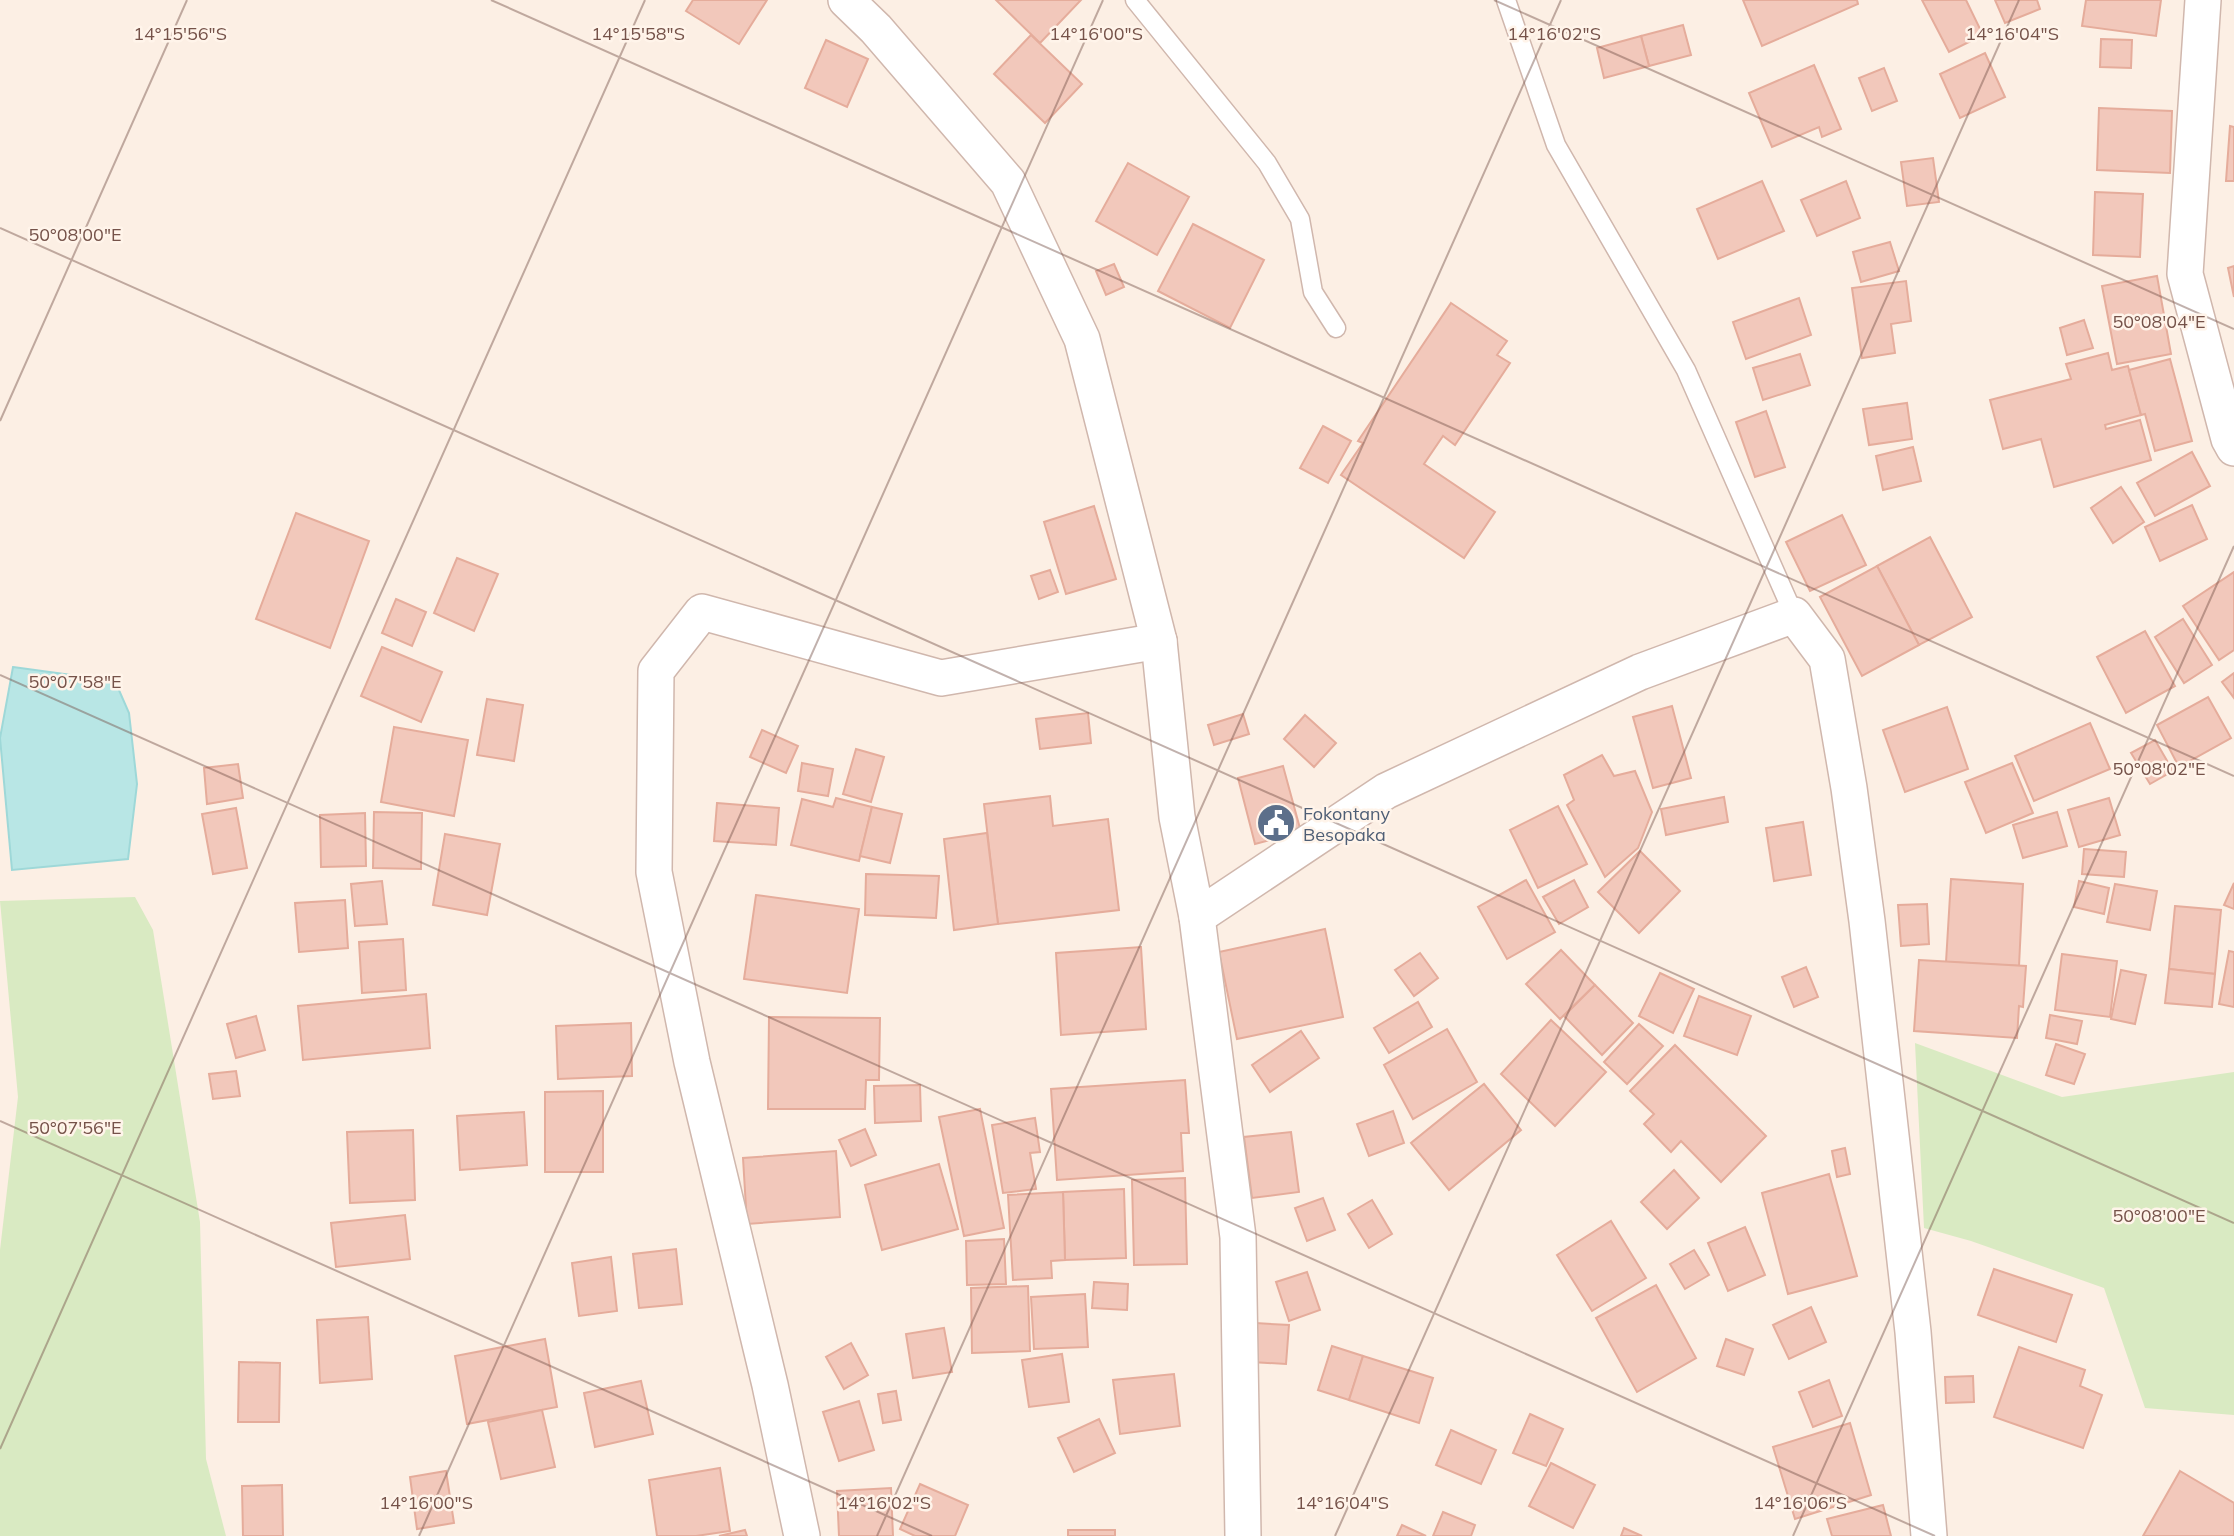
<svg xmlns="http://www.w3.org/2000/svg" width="2234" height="1536" font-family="Mulish,sans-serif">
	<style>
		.green { fill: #d9eac2 }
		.water { fill: #b8e6e5; stroke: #9ed8d8; stroke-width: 2 }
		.building { fill: #f2c8bb; stroke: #e5ac9b; stroke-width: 2 }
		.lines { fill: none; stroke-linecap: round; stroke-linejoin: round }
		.lane-casing { stroke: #d0b7ad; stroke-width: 21 }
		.street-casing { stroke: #d0b7ad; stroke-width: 38 }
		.lane { stroke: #fff; stroke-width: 18 }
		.street { stroke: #fff; stroke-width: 35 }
		.ticks { fill: none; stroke: #755249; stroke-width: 2; stroke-opacity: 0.45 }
		.labels { text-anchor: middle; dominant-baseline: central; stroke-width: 5; stroke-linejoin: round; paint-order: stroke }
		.service-label { font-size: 18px; fill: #4e5e75; stroke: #fff4ea; text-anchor: start }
		.ticks-label { font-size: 18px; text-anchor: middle; fill: #755249; stroke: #fff4ea; stroke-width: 5; stroke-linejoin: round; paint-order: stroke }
	</style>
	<rect width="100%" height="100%" fill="#fcefe4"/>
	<g class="green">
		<polygon points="135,897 153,930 200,1222 206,1459 226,1536 0,1536 0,1250 18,1097 0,901"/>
		<polygon points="1915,1043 2062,1097 2234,1072 2234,1415 2145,1408 2104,1288 1971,1241 1924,1228"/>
	</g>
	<polygon class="water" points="13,667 115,681 129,713 137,784 128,859 12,870 0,738"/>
	<g class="building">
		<polygon points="693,0 767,0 739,44 686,11"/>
		<polygon points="996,0 1081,0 1040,43"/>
		<polygon points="1743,0 1857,0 1858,4 1762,46"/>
		<polygon points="1922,0 1966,0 1983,35 1949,52"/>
		<polygon points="1995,0 2037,0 2040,9 2005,23"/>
		<polygon points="2086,0 2161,0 2156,36 2082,26"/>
		<polygon points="1683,25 1691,55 1649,66 1641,36"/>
		<polygon points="1031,35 1082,84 1045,123 994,74"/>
		<polygon points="1641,36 1649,66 1604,78 1597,48"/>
		<polygon points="2101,39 2132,40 2131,68 2100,67"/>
		<polygon points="826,40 868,59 847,107 805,88"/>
		<polygon points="1985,53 2005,97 1960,118 1940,74"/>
		<polygon points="1814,65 1841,129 1822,137 1819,127 1772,147 1749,93"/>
		<polygon points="1884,68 1897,101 1872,111 1859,78"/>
		<polygon points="2099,108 2172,111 2170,173 2097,170"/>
		<polygon points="2230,126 2234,127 2234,181 2226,181"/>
		<polygon points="1933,158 1939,202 1907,206 1901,162"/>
		<polygon points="1128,163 1189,197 1157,255 1096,221"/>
		<polygon points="1762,181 1784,231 1718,259 1697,209"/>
		<polygon points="1846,181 1860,218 1817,236 1801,200"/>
		<polygon points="2095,192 2143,194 2140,257 2093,255"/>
		<polygon points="1193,224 1264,260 1230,328 1158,291"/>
		<polygon points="1890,242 1899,271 1861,282 1853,252"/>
		<polygon points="1114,264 1124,287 1106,295 1096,271"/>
		<polygon points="2234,266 2234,297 2228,268"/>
		<polygon points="2157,276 2171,354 2117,364 2102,286"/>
		<polygon points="1906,281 1911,321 1891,324 1895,353 1862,358 1852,288"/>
		<polygon points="1799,298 1811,335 1746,359 1733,322"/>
		<polygon points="1451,303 1507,341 1497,355 1510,363 1455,445 1443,436 1424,464 1495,512 1464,558 1341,475 1363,443 1358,441"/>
		<polygon points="2084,320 2093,348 2067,355 2060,328"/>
		<polygon points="2108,353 2112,370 2128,366 2141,415 2105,425 2106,429 2140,420 2151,460 2054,487 2041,439 2003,449 1990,400 2071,379 2066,364"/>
		<polygon points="1800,354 1810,385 1763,400 1753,368"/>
		<polygon points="2170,359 2192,441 2155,451 2145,414 2141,415 2129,370"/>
		<polygon points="1907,403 1912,439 1869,445 1863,409"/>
		<polygon points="1766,411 1785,467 1755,477 1736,422"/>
		<polygon points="1323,426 1351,441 1328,483 1300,468"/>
		<polygon points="1913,447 1921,481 1883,490 1876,456"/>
		<polygon points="2192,452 2210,486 2155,516 2137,483"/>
		<polygon points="2121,487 2144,522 2113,543 2091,508"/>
		<polygon points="2192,505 2207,539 2160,561 2145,527"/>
		<polygon points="1094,506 1116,579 1066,594 1044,522"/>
		<polygon points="296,513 369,541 330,648 256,619"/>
		<polygon points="1842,515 1866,565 1810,591 1786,542"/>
		<polygon points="1930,537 1972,617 1919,645 1877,566"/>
		<polygon points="457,558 498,574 474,631 434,613"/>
		<polygon points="1877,566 1919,645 1862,676 1820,597"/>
		<polygon points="1050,570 1058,592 1039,599 1031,576"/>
		<polygon points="2234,572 2234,650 2219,660 2183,606"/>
		<polygon points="396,599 426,612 412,646 382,633"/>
		<polygon points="2183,619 2212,665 2184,683 2155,637"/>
		<polygon points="2145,631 2175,686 2126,713 2097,657"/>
		<polygon points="382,647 442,672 421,722 361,696"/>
		<polygon points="2234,673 2234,698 2222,682"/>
		<polygon points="2208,697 2231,738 2179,767 2157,725"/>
		<polygon points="487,699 523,705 514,761 477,755"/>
		<polygon points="1672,706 1691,778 1653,788 1633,717"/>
		<polygon points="1947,707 1968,769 1905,792 1883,730"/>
		<polygon points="1088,713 1091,743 1040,749 1036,719"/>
		<polygon points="1243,714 1249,734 1214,745 1208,725"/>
		<polygon points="1305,715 1336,743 1314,767 1284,739"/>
		<polygon points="2090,723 2110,769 2034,801 2015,756"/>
		<polygon points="394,727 468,740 454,816 381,802"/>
		<polygon points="762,730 798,746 786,773 750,757"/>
		<polygon points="2155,740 2173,771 2150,784 2131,753"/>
		<polygon points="856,749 884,757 871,802 843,794"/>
		<polygon points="1602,755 1614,776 1635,771 1652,812 1638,848 1605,877 1567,805 1574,800 1564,775"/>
		<polygon points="802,763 833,769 828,796 798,791"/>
		<polygon points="2012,763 2033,813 1986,833 1965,782"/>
		<polygon points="238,764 243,798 207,804 204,768"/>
		<polygon points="1283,766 1301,832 1255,844 1238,778"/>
		<polygon points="1050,796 1053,826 1108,819 1119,910 998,924 984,804"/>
		<polygon points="1724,797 1728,822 1666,835 1661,809"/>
		<polygon points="836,798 872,807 859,861 791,845 802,799 833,807"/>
		<polygon points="2109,798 2120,835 2079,847 2068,810"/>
		<polygon points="717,803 779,808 776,845 714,841"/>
		<polygon points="1558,806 1587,864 1538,888 1510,830"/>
		<polygon points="872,807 902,814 890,863 860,856"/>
		<polygon points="236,808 247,868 213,874 202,814"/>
		<polygon points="374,812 422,813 421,869 373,868"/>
		<polygon points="2057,812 2067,846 2023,858 2013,825"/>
		<polygon points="365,813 366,866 321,867 320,815"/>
		<polygon points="1803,822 1811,875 1774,881 1766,828"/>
		<polygon points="987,833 998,924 954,930 944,839"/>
		<polygon points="445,834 500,844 487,915 433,905"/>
		<polygon points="2084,849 2126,852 2124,877 2082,874"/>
		<polygon points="1640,851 1680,891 1639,933 1598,892"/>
		<polygon points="866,874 939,876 936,918 865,915"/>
		<polygon points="1951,879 2023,884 2019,966 1946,962"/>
		<polygon points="1526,880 1555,932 1507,959 1478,907"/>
		<polygon points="1574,880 1588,907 1559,924 1543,897"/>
		<polygon points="382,881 387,924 355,926 351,884"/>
		<polygon points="2079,881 2109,888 2104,914 2074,907"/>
		<polygon points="2234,883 2234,909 2224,905"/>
		<polygon points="2115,884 2157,891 2150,930 2107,922"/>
		<polygon points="756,895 859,909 847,993 744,979"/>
		<polygon points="345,900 348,948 299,952 295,903"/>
		<polygon points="1927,904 1929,944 1901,946 1898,905"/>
		<polygon points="2175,906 2221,910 2215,974 2169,969"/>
		<polygon points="1325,929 1343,1017 1237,1039 1219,952"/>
		<polygon points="403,939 406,990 362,993 359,942"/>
		<polygon points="1141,947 1146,1029 1061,1035 1056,953"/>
		<polygon points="1561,950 1595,985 1560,1019 1526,984"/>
		<polygon points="2229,951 2234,952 2234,1007 2219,1004"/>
		<polygon points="1420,953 1438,978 1414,996 1395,970"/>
		<polygon points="2062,954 2117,961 2110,1017 2055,1010"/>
		<polygon points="1919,960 2026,966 2023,1007 2019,1006 2017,1038 1914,1031"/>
		<polygon points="1806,967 1818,997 1794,1007 1782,977"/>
		<polygon points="2169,969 2215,974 2212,1007 2165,1003"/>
		<polygon points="2121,970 2146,975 2135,1024 2111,1019"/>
		<polygon points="1660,973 1694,989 1673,1033 1639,1016"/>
		<polygon points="1595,985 1633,1023 1602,1055 1564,1016"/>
		<polygon points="426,994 430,1048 303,1060 298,1006"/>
		<polygon points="1699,996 1751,1016 1737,1055 1684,1036"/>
		<polygon points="1418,1002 1432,1027 1389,1053 1374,1028"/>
		<polygon points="2050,1015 2082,1021 2077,1044 2046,1038"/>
		<polygon points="256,1016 265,1050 236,1058 227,1024"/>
		<polygon points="769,1017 880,1018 879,1080 866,1080 865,1109 768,1109"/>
		<polygon points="1551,1020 1606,1072 1555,1126 1501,1074"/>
		<polygon points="631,1023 632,1076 558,1079 556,1026"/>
		<polygon points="1639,1024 1663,1046 1627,1084 1604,1062"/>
		<polygon points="1447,1029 1477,1082 1413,1119 1384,1065"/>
		<polygon points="1301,1031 1319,1058 1270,1092 1252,1065"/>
		<polygon points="2056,1044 2085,1054 2074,1084 2046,1075"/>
		<polygon points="1675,1045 1766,1136 1721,1182 1681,1141 1671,1152 1644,1124 1654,1114 1630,1091"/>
		<polygon points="236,1071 240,1096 213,1099 209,1074"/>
		<polygon points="1185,1080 1189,1133 1181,1133 1183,1171 1057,1180 1051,1089"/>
		<polygon points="1484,1084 1521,1130 1449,1190 1411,1143"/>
		<polygon points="920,1085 921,1121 875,1123 874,1086"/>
		<polygon points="603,1091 603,1172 545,1172 545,1092"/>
		<polygon points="980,1109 1004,1228 964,1236 939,1117"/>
		<polygon points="1393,1111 1404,1143 1369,1156 1357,1124"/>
		<polygon points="524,1112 527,1165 460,1170 457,1116"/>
		<polygon points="1035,1118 1040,1152 1030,1153 1036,1189 1003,1193 992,1125"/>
		<polygon points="865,1129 876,1155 851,1166 839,1140"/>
		<polygon points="413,1130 415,1200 350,1203 347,1132"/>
		<polygon points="1291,1132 1299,1192 1252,1198 1244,1137"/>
		<polygon points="1845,1148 1850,1174 1837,1177 1832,1151"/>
		<polygon points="836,1151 840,1217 747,1224 743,1158"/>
		<polygon points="939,1164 958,1229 882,1250 865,1185"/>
		<polygon points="1674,1170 1699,1198 1667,1229 1641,1202"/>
		<polygon points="1829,1174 1857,1276 1788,1294 1762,1193"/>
		<polygon points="1185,1178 1187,1264 1134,1265 1132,1180"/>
		<polygon points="1124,1189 1126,1258 1065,1260 1063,1192"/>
		<polygon points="1063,1192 1065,1260 1051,1261 1052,1278 1013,1280 1008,1195"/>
		<polygon points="1323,1198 1335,1230 1307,1241 1295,1208"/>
		<polygon points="1372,1200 1392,1234 1369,1248 1348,1214"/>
		<polygon points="405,1215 410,1259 336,1267 331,1223"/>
		<polygon points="1611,1221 1646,1278 1592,1311 1557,1255"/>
		<polygon points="1745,1227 1765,1275 1728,1291 1708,1243"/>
		<polygon points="1004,1239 1006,1284 967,1285 966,1241"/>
		<polygon points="676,1249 682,1304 639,1308 633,1254"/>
		<polygon points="1694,1250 1709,1275 1685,1289 1670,1264"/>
		<polygon points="611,1257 617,1311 579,1316 572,1263"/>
		<polygon points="1994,1269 2072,1295 2056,1342 1978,1315"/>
		<polygon points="1307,1272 1320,1310 1289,1321 1276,1282"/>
		<polygon points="1094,1282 1128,1284 1127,1310 1092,1308"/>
		<polygon points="1656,1285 1696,1358 1637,1392 1596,1318"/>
		<polygon points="1028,1286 1030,1351 972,1353 971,1288"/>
		<polygon points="1085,1294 1088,1347 1034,1349 1031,1297"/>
		<polygon points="1811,1307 1826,1342 1789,1359 1773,1325"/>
		<polygon points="368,1317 372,1379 320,1383 317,1320"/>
		<polygon points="1255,1323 1289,1325 1286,1364 1251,1362"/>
		<polygon points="944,1328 952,1372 913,1378 906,1334"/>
		<polygon points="545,1339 557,1407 467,1424 455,1356"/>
		<polygon points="1726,1339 1753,1349 1744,1375 1717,1366"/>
		<polygon points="851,1343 868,1375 844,1389 826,1357"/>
		<polygon points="1332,1346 1363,1356 1349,1400 1318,1390"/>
		<polygon points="2019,1347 2085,1370 2080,1386 2102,1395 2083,1448 1994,1417"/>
		<polygon points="1062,1354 1069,1402 1029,1407 1022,1360"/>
		<polygon points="1363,1356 1433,1378 1419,1423 1349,1400"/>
		<polygon points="239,1362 280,1363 279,1422 238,1422"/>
		<polygon points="1174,1374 1180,1426 1120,1434 1113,1380"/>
		<polygon points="1973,1376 1974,1402 1946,1403 1945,1377"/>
		<polygon points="1829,1380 1842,1416 1813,1427 1799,1392"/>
		<polygon points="641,1381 653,1434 595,1447 584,1393"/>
		<polygon points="896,1391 901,1420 883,1423 878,1394"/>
		<polygon points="859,1401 874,1450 839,1461 823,1412"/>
		<polygon points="542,1410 555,1467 501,1479 488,1422"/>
		<polygon points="1530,1414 1563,1429 1546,1466 1513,1453"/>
		<polygon points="1099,1419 1115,1453 1074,1472 1058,1438"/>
		<polygon points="1850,1423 1871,1495 1795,1519 1773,1447"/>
		<polygon points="1451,1430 1496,1450 1481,1484 1436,1465"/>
		<polygon points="1551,1463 1595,1485 1573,1528 1529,1506"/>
		<polygon points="720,1468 730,1531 696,1536 657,1536 649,1480"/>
		<polygon points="446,1471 454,1523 417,1529 410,1477"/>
		<polygon points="2180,1471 2234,1503 2234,1536 2143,1536"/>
		<polygon points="920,1484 968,1505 955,1536 915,1536 900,1529"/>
		<polygon points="282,1485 283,1536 243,1536 242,1486"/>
		<polygon points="891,1488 893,1536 839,1536 837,1491"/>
		<polygon points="1883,1505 1891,1536 1832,1536 1827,1519"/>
		<polygon points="1443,1512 1475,1525 1471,1536 1433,1536"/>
		<polygon points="1402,1525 1426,1536 1397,1536"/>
		<polygon points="1624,1528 1642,1536 1621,1536"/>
		<polygon points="745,1530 747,1536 719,1536"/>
		<rect x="1068" y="1530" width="47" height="6"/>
	</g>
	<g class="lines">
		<defs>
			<g id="lane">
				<polyline points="1135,0 1267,163 1300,219 1313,292 1336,328"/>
				<polyline points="1506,0 1556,145 1686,370 1794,615"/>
			</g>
			<g id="street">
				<polyline points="846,0 876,29 1008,182 1082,339 1159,641 1177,817 1197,917 1238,1237 1243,1536"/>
				<polyline points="2203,0 2185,274 2229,439 2234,448"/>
				<polyline points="1197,917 1386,791 1640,672 1794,615 1827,659 1849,788 1867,921 1913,1332 1929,1536"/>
				<polyline points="802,1536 770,1385 692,1062 654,872 656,671 702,612 941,678 1159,641"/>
			</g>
		</defs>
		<use href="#lane" class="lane-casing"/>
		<use href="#street" class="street-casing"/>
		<use href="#lane" class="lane"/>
		<use href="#street" class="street"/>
	</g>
	<path class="ticks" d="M491,0l1743,776M1494,0l740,329M0,228l2234,995M0,421l187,-421M0,675l1935,861M0,1121l932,415M0,1449l645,-1449M419,1536l684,-1536M877,1536l684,-1536M1335,1536l684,-1536M1793,1536l441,-990"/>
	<defs>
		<symbol id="civic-disc" viewBox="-11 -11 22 22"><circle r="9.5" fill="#5c6f8a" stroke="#fff4ea"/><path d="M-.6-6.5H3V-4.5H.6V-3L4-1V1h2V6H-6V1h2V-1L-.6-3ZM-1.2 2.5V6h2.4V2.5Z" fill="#fff"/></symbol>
	</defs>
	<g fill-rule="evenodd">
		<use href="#civic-disc" x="1254" y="801" width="44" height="44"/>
	</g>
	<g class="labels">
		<g class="service-label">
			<text x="1303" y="813">Fokontany<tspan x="1303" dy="21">Besopaka</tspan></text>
		</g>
	</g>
	<g class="ticks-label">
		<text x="638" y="40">14°15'58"S</text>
		<text x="1096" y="40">14°16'00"S</text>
		<text x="1554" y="40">14°16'02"S</text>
		<text x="2012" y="40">14°16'04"S</text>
		<text x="180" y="40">14°15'56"S</text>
		<text x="75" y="241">50°08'00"E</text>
		<text x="2159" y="328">50°08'04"E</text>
		<text x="75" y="688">50°07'58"E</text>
		<text x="2159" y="775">50°08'02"E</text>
		<text x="75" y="1134">50°07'56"E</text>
		<text x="2159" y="1222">50°08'00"E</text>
		<text x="426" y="1509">14°16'00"S</text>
		<text x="884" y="1509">14°16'02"S</text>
		<text x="1342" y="1509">14°16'04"S</text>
		<text x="1800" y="1509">14°16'06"S</text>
	</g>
</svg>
